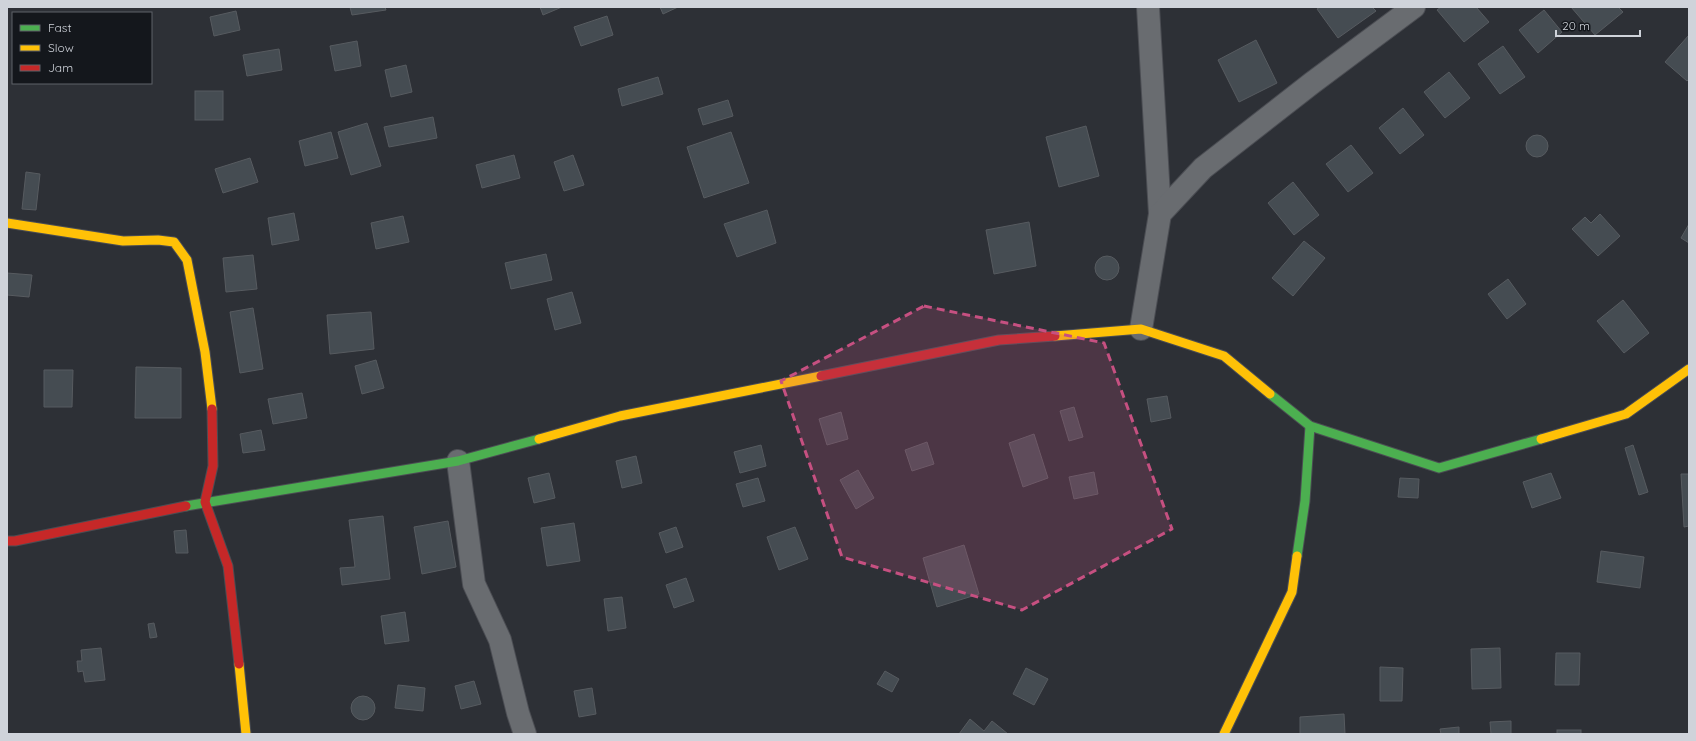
<svg xmlns="http://www.w3.org/2000/svg" width="1696" height="741" font-family="Quicksand,sans-serif">
	<style>
		.building { fill: #454c52; stroke: #575b60 }
		.lines { fill: none; stroke-linecap: round; stroke-linejoin: round }
		.street-casing { stroke: #4b4d53; stroke-width: 24 }
		.fast-casing { stroke: #4b4d53; stroke-width: 11 }
		.slow-casing { stroke: #4b4d53; stroke-width: 11 }
		.jam-casing { stroke: #4b4d53; stroke-width: 11 }
		.street { stroke: #696c70; stroke-width: 22 }
		.fast { stroke: #4caf50; stroke-width: 9 }
		.slow { stroke: #ffc107; stroke-width: 9 }
		.jam { stroke: #c62828; stroke-width: 9 }
		.marked { fill: #c65081; fill-opacity: 0.2; stroke: #c65081; stroke-width: 3; stroke-dasharray: 8 5; stroke-linejoin: round }
	</style>
	<rect width="100%" height="100%" fill="#2d3036"/>
	<g class="building">
		<polygon points="350,7 385,7 386,10 352,15"/>
		<polygon points="540,7 562,7 543,15"/>
		<polygon points="660,7 678,7 663,14"/>
		<polygon points="1320,7 1372,7 1376,11 1338,38 1317,9"/>
		<polygon points="1441,7 1476,7 1489,22 1464,42 1437,10"/>
		<polygon points="1571,7 1618,7 1623,12 1595,35"/>
		<polygon points="1544,10 1562,32 1538,53 1519,30"/>
		<polygon points="236,11 240,30 214,36 210,17"/>
		<polygon points="607,16 613,35 581,46 574,27"/>
		<polygon points="1689,35 1689,79 1687,81 1665,62"/>
		<polygon points="1256,40 1277,83 1239,102 1218,60"/>
		<polygon points="357,41 361,66 335,71 330,46"/>
		<polygon points="1503,46 1525,77 1500,94 1478,64"/>
		<polygon points="279,49 282,70 247,76 243,55"/>
		<polygon points="406,65 412,92 391,97 385,70"/>
		<polygon points="1449,72 1470,98 1445,118 1424,92"/>
		<polygon points="658,77 663,94 622,106 618,89"/>
		<rect x="195" y="91" width="28" height="29"/>
		<polygon points="728,100 733,116 703,125 698,109"/>
		<polygon points="1403,108 1424,135 1400,154 1379,128"/>
		<polygon points="433,117 437,138 389,147 384,127"/>
		<polygon points="367,123 381,166 351,175 338,132"/>
		<polygon points="1086,126 1099,176 1059,187 1046,137"/>
		<polygon points="331,132 338,158 305,166 299,141"/>
		<polygon points="731,132 749,183 704,198 687,147"/>
		<circle cx="1537" cy="146" r="11"/>
		<polygon points="1351,145 1373,173 1348,192 1326,164"/>
		<polygon points="514,155 520,178 482,188 476,165"/>
		<polygon points="573,155 584,185 564,191 554,162"/>
		<polygon points="250,158 258,182 223,193 215,169"/>
		<polygon points="26,172 40,174 36,210 22,209"/>
		<polygon points="1293,182 1319,215 1294,235 1268,203"/>
		<polygon points="767,210 776,243 737,257 724,224"/>
		<polygon points="294,213 299,240 272,245 268,218"/>
		<polygon points="1600,214 1620,236 1598,256 1572,229 1585,217 1591,223"/>
		<polygon points="403,216 409,242 376,249 371,223"/>
		<polygon points="1029,222 1036,266 994,274 986,230"/>
		<polygon points="1689,224 1689,243 1681,238"/>
		<polygon points="1304,241 1325,258 1293,296 1272,278"/>
		<polygon points="546,254 552,280 511,289 505,263"/>
		<polygon points="253,255 257,289 226,292 223,258"/>
		<circle cx="1107" cy="268" r="12"/>
		<polygon points="7,273 32,275 29,297 7,295"/>
		<polygon points="1508,279 1526,304 1507,319 1488,294"/>
		<polygon points="572,292 581,323 555,330 547,299"/>
		<polygon points="1623,300 1649,333 1624,353 1597,321"/>
		<polygon points="253,308 263,369 240,373 230,312"/>
		<polygon points="371,312 374,349 330,354 327,315"/>
		<polygon points="376,360 384,388 362,394 355,366"/>
		<polygon points="136,367 181,368 181,418 135,418"/>
		<polygon points="44,370 73,370 72,407 44,407"/>
		<polygon points="302,393 307,418 273,424 268,399"/>
		<polygon points="1167,396 1171,418 1151,422 1147,399"/>
		<polygon points="1074,407 1083,437 1069,441 1060,411"/>
		<polygon points="841,412 848,439 827,445 819,419"/>
		<polygon points="261,430 265,450 243,453 240,434"/>
		<polygon points="1034,434 1048,478 1023,487 1009,443"/>
		<polygon points="927,442 934,464 912,471 905,450"/>
		<polygon points="761,445 766,466 740,473 734,452"/>
		<polygon points="1633,445 1648,492 1639,495 1625,448"/>
		<polygon points="636,456 642,483 622,488 616,461"/>
		<polygon points="858,470 874,498 856,509 840,480"/>
		<polygon points="1094,472 1098,494 1074,499 1069,477"/>
		<polygon points="549,473 555,498 534,503 528,478"/>
		<polygon points="1551,473 1561,498 1532,508 1523,482"/>
		<polygon points="1681,474 1689,474 1689,526 1684,527"/>
		<polygon points="758,478 765,501 743,507 736,484"/>
		<polygon points="1400,478 1419,479 1418,498 1398,497"/>
		<polygon points="383,516 390,579 342,585 340,568 355,567 349,520"/>
		<polygon points="448,521 456,567 422,574 414,527"/>
		<polygon points="574,523 580,561 547,566 541,528"/>
		<polygon points="676,527 683,547 666,553 659,533"/>
		<polygon points="795,527 808,559 779,570 767,537"/>
		<polygon points="186,530 188,553 176,553 174,531"/>
		<polygon points="964,545 979,594 937,607 923,558"/>
		<polygon points="1601,551 1644,557 1640,588 1597,582"/>
		<polygon points="686,578 694,601 674,608 666,585"/>
		<polygon points="622,597 626,628 608,631 604,599"/>
		<polygon points="405,612 409,641 385,644 381,616"/>
		<polygon points="154,623 157,637 150,638 148,624"/>
		<polygon points="101,648 105,680 85,682 83,671 78,672 77,661 82,661 81,650"/>
		<polygon points="1500,648 1501,688 1472,689 1471,649"/>
		<polygon points="1556,653 1580,653 1579,685 1555,685"/>
		<polygon points="1380,667 1403,668 1402,701 1380,701"/>
		<polygon points="1026,668 1048,679 1034,705 1013,694"/>
		<polygon points="885,671 899,679 892,692 877,684"/>
		<polygon points="474,681 481,704 461,709 455,686"/>
		<polygon points="398,685 425,688 423,711 395,708"/>
		<polygon points="592,688 596,714 579,717 574,691"/>
		<circle cx="363" cy="708" r="12"/>
		<polygon points="1344,714 1345,734 1300,734 1300,717"/>
		<polygon points="970,719 984,731 992,721 1008,734 959,734"/>
		<polygon points="1511,721 1511,734 1491,734 1490,722"/>
		<polygon points="1459,727 1459,734 1441,734 1440,729"/>
		<rect x="1557" y="730" width="24" height="4"/>
	</g>
	<g class="lines">
		<defs>
			<g id="street">
				<polyline points="1148,7 1160,214"/>
				<polyline points="1141,329 1160,214 1203,168 1312,83 1414,7"/>
				<polyline points="458,461 474,584 500,640 518,713 525,734"/>
			</g>
			<g id="fast">
				<polyline points="1270,394 1310,426 1439,468 1541,439"/>
				<polyline points="186,506 458,461 539,439"/>
				<polyline points="1297,556 1305,501 1310,426"/>
			</g>
			<g id="slow">
				<polyline points="7,223 123,241 158,240 174,242 187,260 205,352 212,409"/>
				<polyline points="1055,336 1141,329 1224,356 1270,394"/>
				<polyline points="539,439 620,416 821,376"/>
				<polyline points="1541,439 1626,414 1689,369"/>
				<polyline points="239,664 246,734"/>
				<polyline points="1224,734 1292,592 1297,556"/>
			</g>
			<g id="jam">
				<polyline points="821,376 999,340 1055,336"/>
				<polyline points="212,409 213,466 205,502 228,566 239,664"/>
				<polyline points="7,541 15,541 186,506"/>
			</g>
		</defs>
		<use href="#street" class="street-casing"/>
		<use href="#fast" class="fast-casing"/>
		<use href="#slow" class="slow-casing"/>
		<use href="#jam" class="jam-casing"/>
		<use href="#street" class="street"/>
		<use href="#fast" class="fast"/>
		<use href="#slow" class="slow"/>
		<use href="#jam" class="jam"/>
	</g>
	<path class="marked" d="M924,306l180,37 68,186 -150,81 -180,-53 -61,-176z"/>
	<rect width="1696" height="741" fill="none" stroke="#cfd3da" stroke-width="16"/>
	<rect x="12" y="12" width="140" height="72" fill="#14171c" stroke="#5f6268"/>
	<rect x="20" y="25" width="20" height="6" fill="#4caf50" stroke="#5f6268"/>
	<text x="48" y="32" font-size="12" fill="#cfd3da">Fast</text>
	<rect x="20" y="45" width="20" height="6" fill="#ffc107" stroke="#5f6268"/>
	<text x="48" y="52" font-size="12" fill="#cfd3da">Slow</text>
	<rect x="20" y="65" width="20" height="6" fill="#c62828" stroke="#5f6268"/>
	<text x="48" y="72" font-size="12" fill="#cfd3da">Jam</text>
	<path d="M1556 30v6h84v-6" fill="none" stroke="#cfd3da" stroke-width="2"/>
	<text x="1562" y="30" font-size="12" fill="#cfd3da" stroke="#14171c" stroke-width="3" paint-order="stroke">20 m</text>
</svg>
